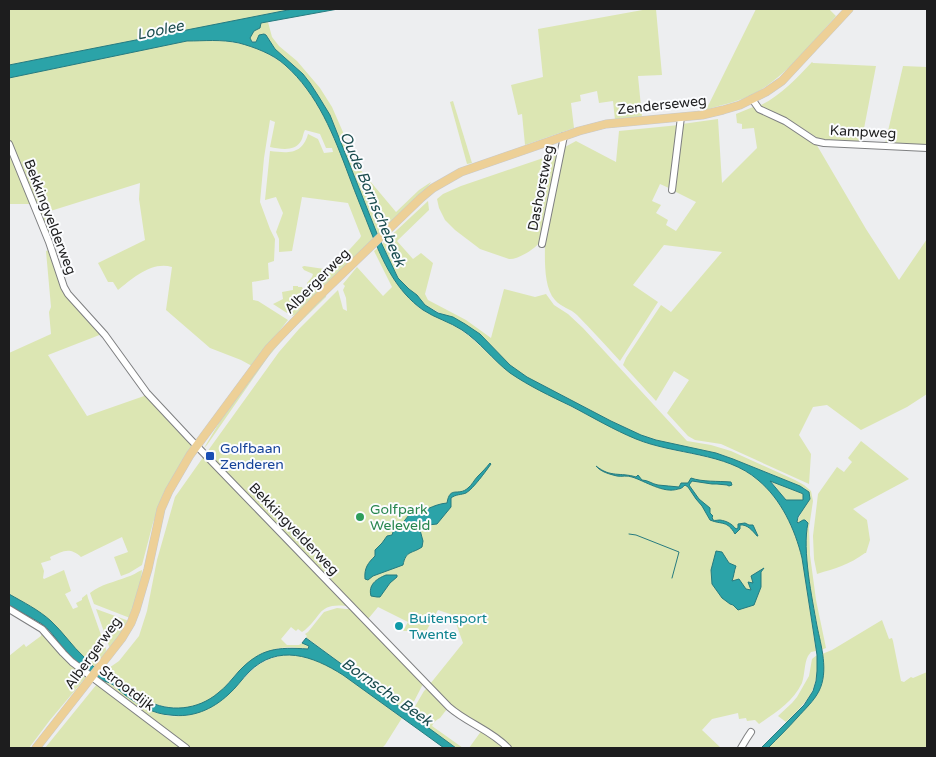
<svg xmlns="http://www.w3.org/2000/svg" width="936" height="757" font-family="'Varela Round',sans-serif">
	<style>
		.green { fill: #dce6b3 }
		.water { fill: #2ba3a8; stroke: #277b7f; fill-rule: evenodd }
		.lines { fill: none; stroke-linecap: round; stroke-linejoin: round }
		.stream { stroke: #277b7f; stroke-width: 1 }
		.minor-casing { stroke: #7e7f81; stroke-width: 8 }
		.major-casing { stroke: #c9c9c9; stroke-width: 9 }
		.minor { stroke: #fff; stroke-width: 6 }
		.major { stroke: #edd097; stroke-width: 8 }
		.transit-dot { fill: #1a4fb4; stroke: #fbfcfe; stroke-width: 2 }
		.leisure-dot { fill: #2e9e5b; stroke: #fbfcfe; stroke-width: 2 }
		.culture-dot { fill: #0f9aa8; stroke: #fbfcfe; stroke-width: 2 }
		.labels { text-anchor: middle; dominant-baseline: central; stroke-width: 4; stroke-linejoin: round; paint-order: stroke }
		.street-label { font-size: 14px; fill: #1d1d1e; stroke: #fbfcfe }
		.transit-label { font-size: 14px; fill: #164399; stroke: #fbfcfe; text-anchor: start }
		.leisure-label { font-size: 14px; fill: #27864d; stroke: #fbfcfe; text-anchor: start }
		.culture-label { font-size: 14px; fill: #0d838f; stroke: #fbfcfe; text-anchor: start }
		.water-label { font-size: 15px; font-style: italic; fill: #1a4c4e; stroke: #fbfcfe }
	</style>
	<rect width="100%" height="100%" fill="#edeef0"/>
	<g class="green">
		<polygon points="9,9 293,9 9,65"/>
		<polygon points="648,9 656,9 662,75 638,76 642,117 615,120 613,101 599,103 597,91 580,95 581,101 571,103 574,128 525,145 522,114 518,115 511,85 543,77 538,29"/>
		<path d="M756,9h73l7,7c-26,29 -53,65 -89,81 -13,6 -28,8 -41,13z"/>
		<polygon points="268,22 272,37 279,46 297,61 320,88 332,107 346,139 354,162 396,212 419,190 431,182 426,190 378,236 330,115 310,83 303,74 275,49 266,35 264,34 259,35 256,42 252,41 250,38 254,31 261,26 261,23"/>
		<path d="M206,40c24,0 49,5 69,18 9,5 16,13 23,20 27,31 41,70 55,108 7,18 14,36 21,54l-75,73 -7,3 -2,-2 18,-22 -1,-9 5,-6 1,-3 -9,-4 -2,-3 2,-1 27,4 29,-32 1,-2 -13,-33 -46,-6 -10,54 -13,1v-13l-3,-7 7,-19 -7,-16 -11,3 5,-49c18,2 32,4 38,-17l10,5 6,14 9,-1 -1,-4h-6l-6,-14 -15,-4c-2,3 -2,8 -4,11 -6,11 -21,8 -31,6l5,-25 -5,-2 -6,38 -4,44 10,27 5,10 -1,22 -6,2 1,16 -17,3 1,18 5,1 30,19 -36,46 -11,-6 -31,-12 -44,-38 6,-43c-20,-6 -39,11 -54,23l-5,-8h-5l-10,-19 47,-23 -6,-41 1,-16 -96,30 4,6 4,11 -2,3h-3l-38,-93v-62l178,-37z"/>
		<path d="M812,62l1,1 63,3 -15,78 -42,-5 -34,-22 -22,-7 -4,-4c20,-9 38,-28 53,-44z"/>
		<polygon points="903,66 927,67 927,146 885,144"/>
		<polygon points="453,101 472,163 467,164 450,102"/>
		<path d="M753,107l7,6 11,2 44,27 51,87 33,51 28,-41v155l-20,13 -46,23 -34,-25 -14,2 -14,28 12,19 -2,30 -88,-40 -26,-4 -7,-4 -21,-23 22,-33 -15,-9 -18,30 -33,-36 3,-7 35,-53 10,7 51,-60 -58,-7 -31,40 25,17 -38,59c-14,-15 -28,-31 -43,-46 -6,-6 -16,-8 -22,-15 -12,-13 -10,-43 -10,-60l19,-90 1,-3 11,-6 40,21 3,-31 60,-6 -8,64 -11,-5 -8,17 9,4 -5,8 12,7 -2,5 10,6 20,-29 -22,-11 8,-67 36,-5 4,64 35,-35 -3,-20 -12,1v-5l-5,-1 -1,-9z"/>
		<polygon points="9,150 31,204 9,204"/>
		<path d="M558,153l-18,89c-5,7 -23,18 -31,17l-29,-10 -25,-19 -10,-10 -6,-12 -2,-9 6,-5 18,-8z"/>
		<path d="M428,201l1,9 -32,31 16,18 8,-6 12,10 -8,31 3,6 38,20 25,18 13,-49 31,8 11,-3 8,11 14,9 15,14 104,113 24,4 20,6 64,29 9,5 7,6 2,10 -4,27 1,27 6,45 10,48 -5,2c-6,-37 -20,-90 -13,-127l-5,-3 -5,3 -1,-1 5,-11 4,-22 -6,-3 -67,-27 -17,-6 -49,-10 -26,-8 -30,-14 -84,-44 -17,-12 -30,-31 -55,-29 -8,-10 -8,-6 -11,-11 -16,-34z"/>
		<path d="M378,248c9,23 25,49 46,63 12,7 26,11 37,19 19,13 33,32 52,44 17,12 35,20 53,30 22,11 45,23 68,34 39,18 90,13 124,42 23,19 37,49 44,78l14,93 -5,1 -3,4c-4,8 -3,18 -6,27 -9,19 -26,29 -43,41l-4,-4 -8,1 -1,-3 -7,1 -1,-6 -26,6 -10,11 19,18h-210l-58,-41 -23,-23 33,-41 -10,-28 -15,-5 -14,25h-4l-8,-4h-9l5,-9 -30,-15 -10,12 -150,-155 -11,-12 72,-100 20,-23 39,-39 5,19 4,2 -1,-13 -3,-8 2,-4 -2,-2 14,-17 26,29 9,-9 -18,-36z"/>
		<path d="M49,250l15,41 38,43 -54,21 39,61 60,-21 46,50 -29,47 -11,31 -11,42 -13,8 -8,3 -7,-19 14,-5 -6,-15 -41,20c-12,-11 -19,-5 -31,0l1,3 -10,3 3,8 -1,7 1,1 20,-9 7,21 -6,3 8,15 5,-2 -2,-4 6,-3v-2l5,-4 1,4 19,54 -12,15 -65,-61 -21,-12v-241l42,-19 -2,-22 2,-5 -5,-56z"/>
		<polygon points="293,286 298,286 298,287 302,287 303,289 302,292 287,313 273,304 283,299 282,292 293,290"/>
		<polygon points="327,291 326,297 285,337 268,357 207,445 204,448 231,403 271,348"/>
		<path d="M861,441l48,38 -56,30 14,11 3,20 -4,13h-1c-16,12 -29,15 -48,21l-3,-15 -1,-23 5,-42 19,-27 7,5 8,-10 -4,-4z"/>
		<path d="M204,456l144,149 -2,1c-28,-3 -24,10 -41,24l-3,2 -4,-3 -2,2 -5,-4 -10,12 6,6h12l3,-2 7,3 -1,3c-8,-1 -18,-3 -27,-1 -9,1 -24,7 -31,13 -12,9 -20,21 -30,31 -17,16 -42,20 -64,12 -9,-3 -15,-9 -23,-14 -10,-6 -20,-11 -30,-16l3,-4 13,-9 20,-25 8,-25 10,-51 18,-63z"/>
		<polygon points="770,480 803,494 803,500 794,501 786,500"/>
		<path d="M142,570l-1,11 -11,37 -36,-14 -4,-11c11,-9 25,-11 37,-16 5,-1 10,-5 15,-7z"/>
		<polygon points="337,608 346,609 351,609 423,684 408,713 407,713 307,638 305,639 307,636 305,634 308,632 324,612"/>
		<polygon points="96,609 129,621 110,649"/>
		<polygon points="882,620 889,639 892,638 893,641 901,681 904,682 911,677 913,678 927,672 927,748 768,748 811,703 817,695 820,689 823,679 822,654 832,650"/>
		<polygon points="42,631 87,676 50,720 29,748 9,748 9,656 24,644 26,647 41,636"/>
		<path d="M286,655l16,1 14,4 13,6 14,9 59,43 -17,27 -3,3h-191l-93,-70c5,3 10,4 14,7 16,10 30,24 49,29 24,7 49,-3 67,-19 20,-19 27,-36 58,-40z"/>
		<path d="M817,655c2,34 -7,44 -31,67l-8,-6 14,-13 5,-6 12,-21 3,-17z"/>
		<polygon points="97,684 183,748 45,748"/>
		<path d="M427,688l20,21 -7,9c-4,2 -6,4 -8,8l31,22h-7l-46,-33 14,-24z"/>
		<polygon points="482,730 505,748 469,748"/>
	</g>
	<g class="water">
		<path d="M293,9h45l-77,14 -1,5 -6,3 -4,7 2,4h4l3,-7 5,-1 2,1 9,14 28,25 7,9 9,14 11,18 48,121 20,42 11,11 8,6 8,10 13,8 15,4 12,7 15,10 30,31 17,12 84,44 30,14 15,5 60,13 17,6 67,27 9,6 1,7 -12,18 -1,5 1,1 5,-3h2l3,3c-6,27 4,75 9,103 4,20 12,45 2,65 -5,10 -14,18 -22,27 -9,10 -19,20 -29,30h-7l43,-43 9,-14 3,-10 1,-10v-16l-15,-97c-7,-29 -21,-59 -44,-78 -32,-28 -83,-25 -122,-41 -22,-9 -44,-22 -65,-33 -21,-10 -42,-20 -61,-33 -17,-13 -30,-31 -48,-43 -12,-8 -27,-12 -39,-20 -27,-19 -40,-48 -52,-78 -7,-18 -15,-37 -22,-56 -15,-40 -31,-82 -64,-111 -12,-11 -31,-18 -46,-22 -18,-4 -35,-2 -52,-2l-178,37v-13zM770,481l31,12 2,1v6h-17z"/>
		<path d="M490,463l1,1c-5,7 -18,25 -25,29 -5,2 -10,1 -15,5v9l-14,17 -9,1 -7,3 -1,2 3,11 -1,6c-10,7 -16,3 -19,18l-30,11 -5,4 -3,-1c-1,-11 3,-16 10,-23v-6l7,-7 5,-7 5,-1 2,-6 7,-4 8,-10c14,-2 24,-11 38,-12 3,-18 11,-6 21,-15 4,-3 6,-8 10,-12 4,-4 8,-8 12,-13z"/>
		<path d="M596,466c15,12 24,6 40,11l2,-2 4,5c6,0 10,4 16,5 7,1 14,1 21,2l2,-4h7l3,-5c11,4 27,3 40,4l1,3 -3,1 -2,-1 -10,-1h-5l-20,-3 -3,4 10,14 11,9v5l3,3 -1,1 1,3c2,1 4,0 7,0 7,1 12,4 16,9l2,-1v-4l7,-1 4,2h4l5,11h-1c-4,-5 -10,-12 -17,-11v4l-5,5c-8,-14 -13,-9 -25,-14l-8,-14 -6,-7 -8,-12 -3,-2c-2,2 -4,4 -7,4 -14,5 -33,-8 -46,-12 -5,-2 -10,0 -15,-1 -8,-2 -16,-4 -21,-10z"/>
		<path d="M716,551l6,1 7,11 7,3c-2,5 -2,10 -4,15l7,-2 7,10 5,1 -3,-8 5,1 -2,-7 13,-8 -3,4v15l-7,18 -16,5 -5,-5 -3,-1 -8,-6 -10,-14 -1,-14z"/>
		<path d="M386,575h11v2l-7,6 -10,14h-3l-6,-1c-3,-11 5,-17 15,-21z"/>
		<path d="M9,594c14,8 30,16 42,27 12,11 21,25 33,36 5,6 11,11 17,15 5,4 12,5 17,8 10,6 19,15 28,20 23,13 52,10 72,-7 8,-6 14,-14 21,-22 22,-23 38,-24 69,-22l1,-3 -7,-3 4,-5 150,110h-12l-101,-73c-30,-19 -65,-32 -94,-3 -7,7 -13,16 -20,22 -17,16 -37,24 -59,21 -17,-1 -31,-10 -45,-20 -5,-4 -9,-9 -15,-12 -3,-1 -7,-2 -10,-4 -11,-6 -22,-15 -30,-24 -10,-9 -17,-23 -28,-31 -11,-7 -22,-12 -33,-19z"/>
	</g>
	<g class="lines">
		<polyline class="stream" points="629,534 636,535 679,552 672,578"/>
		<defs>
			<g id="minor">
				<polyline points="752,99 759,109 785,121 815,141 824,143 927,148"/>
				<path d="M9,144l40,98 15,45 4,7 37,41 42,58 43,46 259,268c18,16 42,23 59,41"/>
				<polyline points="672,190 681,117"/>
				<polyline points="542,244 564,136"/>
				<polyline points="9,609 42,629 63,653 72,662 186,748"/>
				<polyline points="741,748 747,738 751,732"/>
			</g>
			<polyline id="major" points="36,748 122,638 131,623 136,610 148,569 161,509 169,491 190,455 269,348 315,300 421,198 433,188 461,172 579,131 606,124 702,115 723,110 740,105 766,92 782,81 849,9"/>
		</defs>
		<use href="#minor" class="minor-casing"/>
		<use href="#major" class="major-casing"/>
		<use href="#minor" class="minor"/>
		<use href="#major" class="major"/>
	</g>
	<rect class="transit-dot" x="205" y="451" width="10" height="10" rx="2.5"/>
	<circle class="leisure-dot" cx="360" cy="517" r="5"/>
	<circle class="culture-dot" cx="399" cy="626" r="5"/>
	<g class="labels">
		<g class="street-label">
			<text transform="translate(662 105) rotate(-6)">Zenderseweg</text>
			<text transform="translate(863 132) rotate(3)">Kampweg</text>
			<text transform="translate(541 188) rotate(-79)">Dashorstweg</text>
			<text transform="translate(50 217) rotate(69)">Bekkingvelderweg</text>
			<text transform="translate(317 281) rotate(-45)">Albergerweg</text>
			<text transform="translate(294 529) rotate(46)">Bekkingvelderweg</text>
			<text transform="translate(93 653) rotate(-54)">Albergerweg</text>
			<text transform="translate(127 688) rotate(37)">Strootdijk</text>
		</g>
		<g class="transit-label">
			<text x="220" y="448">Golfbaan<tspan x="220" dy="16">Zenderen</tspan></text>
		</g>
		<g class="leisure-label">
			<text x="370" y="509">Golfpark<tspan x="370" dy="16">Weleveld</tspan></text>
		</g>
		<g class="culture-label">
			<text x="409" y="618">Buitensport<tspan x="409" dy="16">Twente</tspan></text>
		</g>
		<g class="water-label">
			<text transform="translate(160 30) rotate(-12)">Loolee</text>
			<text transform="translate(373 199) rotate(67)">Oude Bornschebeek</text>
			<text transform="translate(387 692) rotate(35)">Bornsche Beek</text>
		</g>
	</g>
	<rect width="936" height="757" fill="none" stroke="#1d1d1e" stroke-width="20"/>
</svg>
